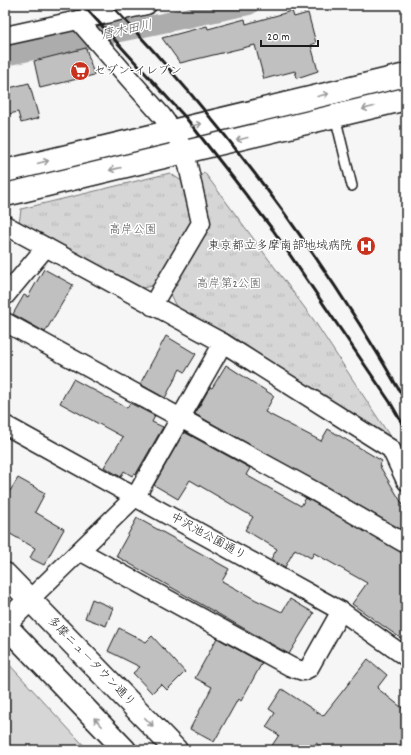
<svg xmlns="http://www.w3.org/2000/svg" width="411" height="755" font-family="Dekko,'Klee One',sans-serif">
	<style>
		.green { fill: #d6d6d6; stroke: #797979 }
		.park { fill: url(#park-tufts); stroke: #797979 }
		.lines { fill: none; stroke-linecap: round; stroke-linejoin: round }
		.canal { stroke: #acacac; stroke-width: 20 }
		.building { fill: #c0c0c0; stroke: #1c1c1c }
		.service-casing { stroke: #1c1c1c; stroke-width: 12 }
		.minor-casing { stroke: #1c1c1c; stroke-width: 21 }
		.tertiary-casing { stroke: #1c1c1c; stroke-width: 25 }
		.secondary-casing { stroke: #1c1c1c; stroke-width: 25 }
		.service { stroke: #fff; stroke-width: 9 }
		.minor { stroke: #fff; stroke-width: 18 }
		.tertiary { stroke: #fff; stroke-width: 22 }
		.secondary { stroke: #fff; stroke-width: 22 }
		.rail { stroke: #1c1c1c; stroke-width: 3 }
		.oneway { stroke: #999 }
		.labels { text-anchor: middle; dominant-baseline: central; stroke-width: 3; stroke-linejoin: round; paint-order: stroke }
		.poi-label { font-size: 12px; fill: #1c1c1c; stroke: #fff; text-anchor: start }
		.park-label { font-size: 12px; fill: #5d5d5d; stroke: #fff }
		.street-label { font-size: 12px; fill: #1c1c1c; stroke: #fff }
		.water-label { font-size: 13px; font-style: italic; fill: #5d5d5d; stroke: #fff }
	</style>
	<defs>
		<pattern id="park-tufts" width="24" height="20" patternUnits="userSpaceOnUse"><rect width="24" height="20" fill="#d6d6d6"/><path d="M3 7l-1-3M5 7V3M7 7l1-3M15 17l-1-3M17 17v-4M19 17l1-3" fill="none" stroke="#b7b7b7"/></pattern>
	</defs>
	<rect width="100%" height="100%" fill="#f6f6f6"/>
	<filter id="ink" filterUnits="userSpaceOnUse"><feTurbulence type="fractalNoise" baseFrequency=".025" numOctaves="2"/><feDisplacementMap in="SourceGraphic" scale="8" xChannelSelector="R" yChannelSelector="G"/><feConvolveMatrix kernelMatrix="1 2 1 2 8 2 1 2 1" color-interpolation-filters="sRGB"/></filter>
	<g filter="url(#ink)">
		<polygon class="green" points="5,661 6,661 88,750 5,750"/>
		<g class="park">
			<polygon points="204,172 313,319 393,441 228,334 177,309 170,294 211,223 199,178"/>
			<polygon points="170,173 183,182 191,221 155,285 143,288 19,224 21,209"/>
		</g>
		<g class="lines">
			<polyline class="canal" points="5,56 249,5"/>
		</g>
		<g class="building">
			<polygon points="292,11 294,17 308,13 316,43 311,45 318,71 297,78 295,71 264,79 255,45 180,63 162,38 207,26 208,29 245,19 246,24"/>
			<polygon points="86,48 94,75 40,88 34,61"/>
			<polygon points="29,83 39,118 21,123 18,112 5,115 5,89"/>
			<polygon points="44,269 73,285 45,332 13,314 24,295 28,297"/>
			<polygon points="166,336 196,354 185,372 180,369 165,398 140,384"/>
			<polygon points="226,365 274,396 265,412 321,441 328,429 382,461 379,465 406,510 406,529 404,531 195,414 210,387 212,388"/>
			<polygon points="73,379 127,408 130,403 155,416 152,422 163,427 136,474 134,473 132,476 124,471 121,477 104,467 123,437 60,403"/>
			<polygon points="184,432 250,468 246,475 301,506 306,498 406,554 406,642 352,604 367,583 314,553 311,558 295,549 285,567 271,559 277,549 245,530 253,517 190,480 178,499 154,485"/>
			<polygon points="18,478 45,493 35,512 64,529 44,565 30,558 35,548 5,531 5,488 10,491"/>
			<polygon points="137,518 229,569 222,581 256,600 282,612 290,599 314,613 289,654 116,556"/>
			<polygon points="92,599 113,608 106,626 85,618"/>
			<polygon points="119,628 146,642 152,636 185,672 167,690 161,684 152,693 133,673 140,667 108,651"/>
			<polygon points="217,638 262,663 241,701 238,699 214,742 190,729 212,687 195,678"/>
			<polygon points="368,659 387,675 377,688 406,711 406,750 325,750 316,743 311,750 269,750 279,735 266,727 275,713 269,709 282,689 323,716"/>
		</g>
		<g class="lines">
			<defs>
				<polyline id="service" points="335,116 352,186"/>
				<g id="minor">
					<polyline points="78,20 162,116 173,131 185,152 201,223 152,306"/>
					<polyline points="5,36 147,5"/>
					<polyline points="5,225 223,343 391,449 406,481"/>
					<polyline points="5,296 46,247"/>
					<polyline points="5,322 316,492 406,544"/>
					<polyline points="5,425 341,611 406,657"/>
					<polyline points="80,551 291,667 303,671 309,668 341,611"/>
					<polyline points="30,599 136,496 223,343"/>
				</g>
				<polyline id="tertiary" points="5,624 30,599"/>
				<g id="secondary">
					<polyline points="5,171 406,75"/>
					<polyline points="5,195 406,99"/>
					<polyline points="5,574 176,750"/>
					<polyline points="5,625 125,750"/>
				</g>
			</defs>
			<use href="#service" class="service-casing"/>
			<use href="#minor" class="minor-casing"/>
			<use href="#tertiary" class="tertiary-casing"/>
			<use href="#secondary" class="secondary-casing"/>
			<use href="#service" class="service"/>
			<use href="#minor" class="minor"/>
			<use href="#tertiary" class="tertiary"/>
			<use href="#secondary" class="secondary"/>
			<g class="rail">
				<polyline points="83,5 186,118 230,174 273,230 390,402 406,430"/>
				<path d="M111,5c113,119 214,254 295,397"/>
			</g>
		</g>
		<defs><path id="oneway-shaft" d="M-6 0H5M1.5-3L5.5 0L1.5 3" fill="none" stroke-width="1.6" stroke-linecap="round" stroke-linejoin="round"/></defs>
		<g class="oneway">
			<use href="#oneway-shaft" transform="translate(323 95) rotate(-14)"/>
			<use href="#oneway-shaft" transform="translate(368 108) rotate(166)"/>
			<use href="#oneway-shaft" transform="translate(196 125) rotate(-14)"/>
			<use href="#oneway-shaft" transform="translate(242 139) rotate(166)"/>
			<use href="#oneway-shaft" transform="translate(43 162) rotate(-14)"/>
			<use href="#oneway-shaft" transform="translate(115 169) rotate(167)"/>
			<use href="#oneway-shaft" transform="translate(98 722) rotate(-134)"/>
			<use href="#oneway-shaft" transform="translate(149 722) rotate(46)"/>
		</g>
	</g>
	<defs>
		<symbol id="supermarket-disc" viewBox="-11 -11 22 22"><circle r="9.5" fill="#c8321e" stroke="#fff"/><path d="M-6-5.5h2.5l.6 2H6L4.5 2H-2.5L-4.4-4H-6ZM-1.5 3.2a1.3 1.3 0 1 0 .1 0ZM3 3.2a1.3 1.3 0 1 0 .1 0Z" fill="#fff"/></symbol>
		<symbol id="hospital-disc" viewBox="-11 -11 22 22"><circle r="9.5" fill="#c8321e" stroke="#fff"/><path d="M-5-5h3v3.5h4V-5h3V5h-3V1.5h-4V5h-3Z" fill="#fff"/></symbol>
	</defs>
	<g fill-rule="evenodd">
		<use href="#supermarket-disc" x="69" y="60" width="22" height="22"/>
		<use href="#hospital-disc" x="355" y="235" width="22" height="22"/>
	</g>
	<g class="labels">
		<g class="poi-label">
			<text x="94" y="71">セブン-イレブン</text>
			<text x="352" y="246" text-anchor="end">東京都立多摩南部地域病院</text>
		</g>
		<g class="park-label">
			<text x="133" y="230">高岸公園</text>
			<text x="229" y="284">高岸第2公園</text>
		</g>
		<g class="street-label">
			<text transform="translate(208 537) rotate(29)">中沢池公園通り</text>
			<text transform="translate(91 662) rotate(46)">多摩ニュータウン通り</text>
		</g>
		<g class="water-label">
			<text transform="translate(127 31) rotate(-12)">唐木田川</text>
		</g>
	</g>
	<rect width="411" height="755" fill="none" stroke="#fff" stroke-width="20"/>
	<rect x="10" y="10" width="391" height="735" fill="none" stroke="#1c1c1c" stroke-width="1.5" filter="url(#ink)"/>
	<path d="M261 40v6h57v-6" fill="none" stroke="#1c1c1c" stroke-width="2"/>
	<text x="267" y="40" font-size="12" fill="#1c1c1c" stroke="#ffffff" stroke-width="3" paint-order="stroke">20 m</text>
</svg>
